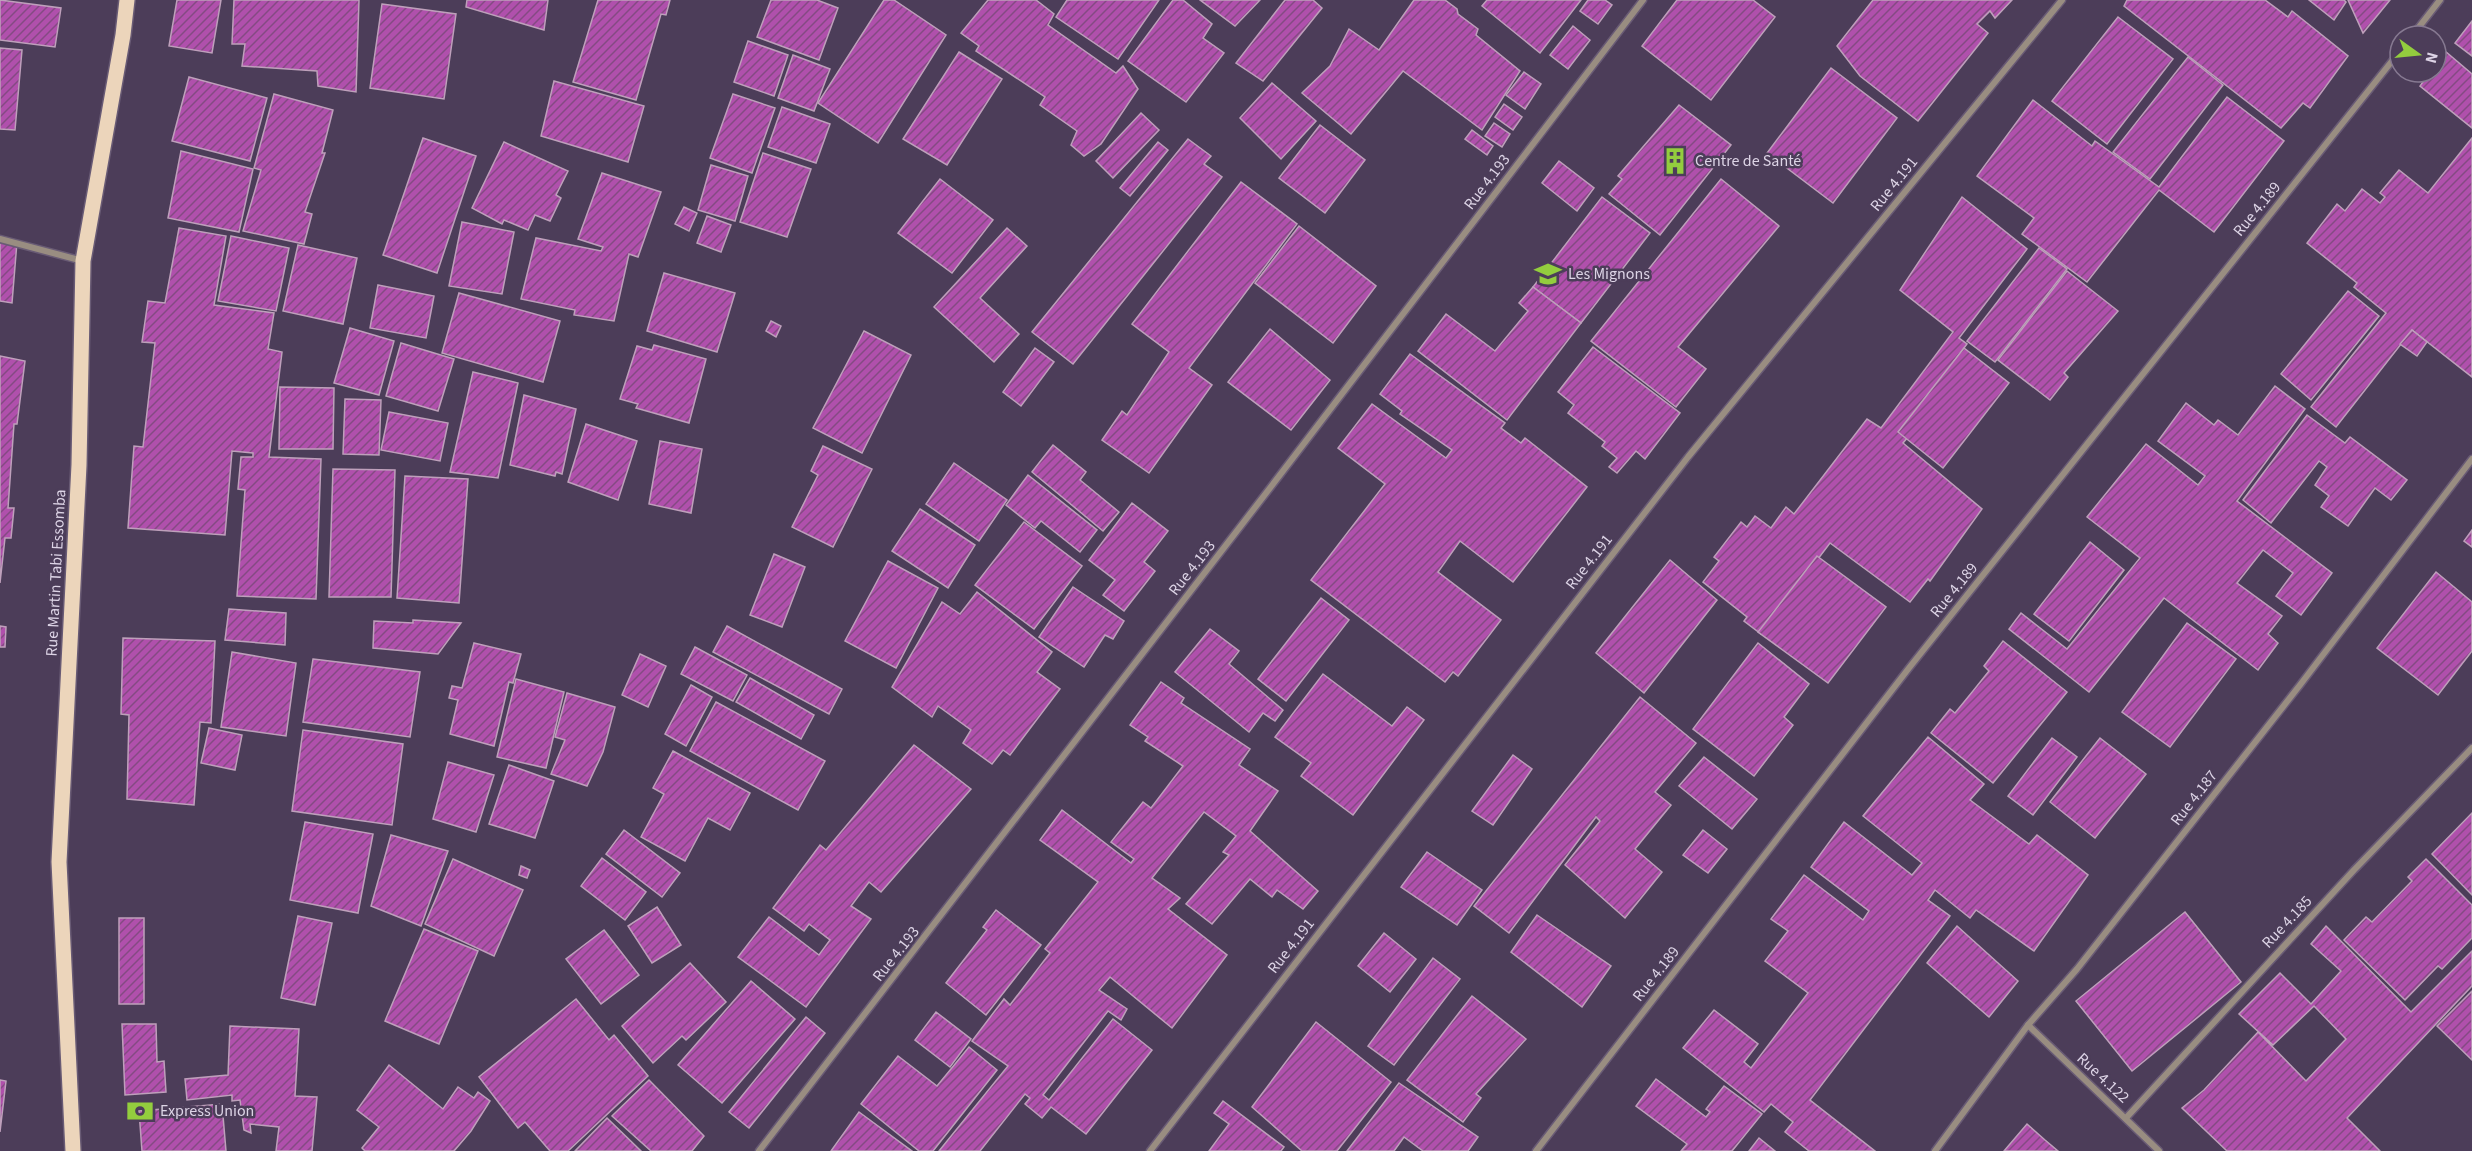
<svg xmlns="http://www.w3.org/2000/svg" width="2472" height="1151" font-family="'Source Sans 3',sans-serif">
	<style>
		.building { fill: url(#building-hatch); stroke: #bea0bb; stroke-width: 1.5 }
		.lines { fill: none; stroke-linecap: round; stroke-linejoin: round }
		.minor-casing { stroke: #695b75; stroke-width: 9 }
		.primary-casing { stroke: #695b75; stroke-width: 18 }
		.minor { stroke: #998d81; stroke-width: 6 }
		.primary { stroke: #ecd5bb; stroke-width: 15 }
		.labels { text-anchor: middle; dominant-baseline: central; stroke-width: 5; stroke-linejoin: round; paint-order: stroke }
		.poi-label { font-size: 16px; fill: #ddd4e6; stroke: #4c3d59; text-anchor: start }
		.street-label { font-size: 16px; fill: #ddd4e6; stroke: #4c3d59 }
	</style>
	<defs>
		<pattern id="building-hatch" width="6" height="6" patternUnits="userSpaceOnUse" patternTransform="scale(1.5)"><rect width="6" height="6" fill="#b050ac"/><path d="M-1 1l2-2M0 6l6-6M5 7l2-2" fill="none" stroke="#844a83"/></pattern>
	</defs>
	<rect width="100%" height="100%" fill="#4c3d59"/>
	<g class="building">
		<polygon points="0,0 61,8 55,47 0,40"/>
		<polygon points="177,0 221,0 212,53 169,46"/>
		<polygon points="234,0 359,0 356,92 318,86 317,71 242,66 245,44 232,44"/>
		<polygon points="467,0 548,0 544,30 466,7"/>
		<polygon points="598,0 670,0 666,15 661,14 636,100 573,82"/>
		<polygon points="771,0 817,0 838,8 819,60 757,37"/>
		<polygon points="884,0 894,0 946,35 878,143 818,103"/>
		<polygon points="988,0 1036,0 1054,14 1048,25 1116,73 1123,66 1138,89 1101,144 1084,156 1071,145 1077,131 1040,105 1045,97 976,51 979,46 961,33"/>
		<polygon points="1067,0 1159,0 1118,59 1056,17"/>
		<polygon points="1173,0 1183,0 1212,24 1203,38 1224,53 1186,102 1128,61"/>
		<polygon points="1200,0 1260,0 1235,26"/>
		<polygon points="1285,0 1313,0 1322,8 1263,81 1236,63"/>
		<polygon points="1414,0 1445,0 1457,9 1458,14 1478,29 1476,35 1520,71 1482,130 1403,71 1351,134 1302,93 1330,66 1349,29 1379,50"/>
		<polygon points="1487,0 1581,0 1540,53 1482,6"/>
		<polygon points="1588,0 1605,0 1612,5 1598,24 1580,11"/>
		<polygon points="1677,0 1753,0 1775,17 1711,100 1642,46"/>
		<polygon points="1873,0 2012,0 1995,18 1990,11 1977,24 1988,33 1918,121 1860,76 1837,46"/>
		<polygon points="2127,0 2265,0 2288,17 2292,11 2348,56 2310,108 2303,103 2281,128 2124,6"/>
		<polygon points="2309,0 2344,0 2346,2 2334,20"/>
		<polygon points="2348,0 2390,0 2363,33"/>
		<polygon points="382,4 456,14 444,99 370,88"/>
		<polygon points="2118,17 2173,59 2107,144 2052,101"/>
		<polygon points="2472,21 2472,56 2455,43"/>
		<polygon points="1573,26 1590,40 1568,69 1550,55"/>
		<polygon points="748,41 788,55 774,96 734,82"/>
		<polygon points="0,48 22,50 15,130 0,129"/>
		<polygon points="2445,51 2472,74 2472,128 2420,86 2430,72 2436,72 2436,64"/>
		<polygon points="959,52 1002,79 947,165 903,139"/>
		<polygon points="793,55 830,69 814,111 778,98"/>
		<polygon points="2188,57 2223,85 2150,179 2113,152"/>
		<polygon points="1831,68 1897,118 1833,203 1767,153"/>
		<polygon points="1524,72 1541,84 1525,109 1506,95"/>
		<polygon points="189,77 267,98 250,161 172,141"/>
		<polygon points="554,81 644,106 628,162 541,136"/>
		<polygon points="1272,83 1316,121 1281,159 1240,118"/>
		<polygon points="274,94 333,110 322,153 325,153 305,212 312,214 304,244 243,231 261,170 254,168"/>
		<polygon points="733,94 775,108 752,173 710,158"/>
		<polygon points="2227,97 2284,141 2214,232 2159,190 2087,282 2022,234 2034,218 1977,176 2033,100 2092,146 2095,141 2159,187"/>
		<polygon points="1504,104 1522,117 1513,130 1495,117"/>
		<polygon points="1679,105 1731,145 1660,235 1609,194 1622,179 1618,176"/>
		<polygon points="782,107 830,124 816,163 768,147"/>
		<polygon points="1141,113 1159,130 1113,178 1096,161"/>
		<polygon points="1494,123 1510,134 1502,147 1485,136"/>
		<polygon points="1320,125 1365,160 1325,213 1279,178"/>
		<polygon points="1472,130 1493,146 1487,155 1465,139"/>
		<polygon points="423,138 476,156 437,273 383,255"/>
		<polygon points="2472,138 2472,377 2412,330 2336,427 2311,407 2386,313 2354,287 2357,283 2307,243 2337,204 2345,211 2362,189 2380,203 2385,197 2380,193 2399,170 2428,193"/>
		<polygon points="1188,139 1211,156 1204,164 1222,177 1073,364 1032,332"/>
		<polygon points="504,142 568,171 556,195 561,198 550,221 535,215 528,230 504,220 502,224 472,208"/>
		<polygon points="1158,142 1168,150 1130,196 1120,188"/>
		<polygon points="181,151 253,169 239,232 168,218"/>
		<polygon points="763,153 811,169 787,237 740,222"/>
		<polygon points="1559,161 1594,188 1577,211 1542,183"/>
		<polygon points="711,165 748,176 735,221 698,210"/>
		<polygon points="602,173 661,192 638,257 629,254 614,321 574,315 575,310 521,299 536,238 601,251 603,247 578,239"/>
		<polygon points="940,179 993,220 952,273 898,233"/>
		<polygon points="1721,179 1779,226 1678,347 1706,369 1676,407 1591,341"/>
		<polygon points="1241,182 1297,224 1189,368 1212,385 1149,473 1102,440 1122,411 1127,415 1169,352 1132,324"/>
		<polygon points="1602,197 1650,233 1581,323 1533,287"/>
		<polygon points="1962,197 2027,249 1959,338 1967,344 1935,387 1945,394 1903,443 1982,509 1930,581 1928,579 1910,602 1830,543 1761,634 1744,621 1747,617 1703,582 1719,561 1714,557 1741,522 1747,527 1755,516 1771,528 1786,507 1794,514 1867,419 1881,428 1953,332 1900,290"/>
		<polygon points="684,207 697,213 689,231 675,224"/>
		<polygon points="707,216 731,225 721,252 697,243"/>
		<polygon points="462,222 514,232 502,294 449,286"/>
		<polygon points="1299,226 1376,286 1333,343 1255,283"/>
		<polygon points="179,228 226,236 214,305 274,313 268,349 282,352 269,457 321,459 316,599 237,596 245,490 238,489 241,457 253,457 253,453 232,451 225,535 128,528 134,446 143,447 155,343 142,342 148,301 165,303"/>
		<polygon points="1007,228 1027,246 980,298 1019,334 994,362 934,307"/>
		<polygon points="231,236 289,248 276,311 218,301"/>
		<polygon points="0,240 17,242 12,303 0,301"/>
		<polygon points="298,245 357,258 343,324 283,311"/>
		<polygon points="2039,248 2067,269 1995,362 1967,341"/>
		<polygon points="2067,271 2118,311 2064,373 2068,377 2050,400 1998,360"/>
		<polygon points="664,273 735,293 717,352 647,331"/>
		<polygon points="378,285 434,296 426,338 370,328"/>
		<polygon points="1533,287 1581,323 1507,420 1418,351 1446,314 1495,351 1528,311 1519,303"/>
		<polygon points="2348,291 2379,316 2311,400 2281,374"/>
		<polygon points="459,293 560,321 543,382 442,353"/>
		<polygon points="771,321 781,326 776,337 766,331"/>
		<polygon points="350,328 394,341 379,395 334,383"/>
		<polygon points="1270,329 1330,380 1291,430 1228,382"/>
		<polygon points="2412,330 2427,342 2417,356 2400,344"/>
		<polygon points="864,331 911,355 862,453 813,428"/>
		<polygon points="401,343 454,359 438,411 386,396"/>
		<polygon points="654,345 706,359 689,423 636,408 638,404 620,399 637,346 652,350"/>
		<polygon points="1593,347 1680,413 1645,459 1636,451 1617,473 1609,467 1617,458 1602,446 1605,442 1568,413 1574,405 1558,392"/>
		<polygon points="1035,348 1054,362 1021,406 1003,392"/>
		<polygon points="1964,348 2009,383 1943,468 1898,432"/>
		<polygon points="1410,354 1505,423 1501,428 1521,443 1525,438 1587,487 1513,582 1460,541 1438,572 1501,620 1458,676 1453,672 1445,682 1311,580 1385,484 1338,448 1372,404 1446,458 1452,450 1400,414 1402,411 1380,394"/>
		<polygon points="0,356 25,361 17,424 14,424 8,508 14,508 11,538 5,538 0,583"/>
		<polygon points="473,372 518,383 498,478 450,472"/>
		<polygon points="2275,386 2305,409 2237,501 2332,573 2301,615 2276,596 2293,573 2263,550 2237,583 2282,616 2268,634 2278,643 2258,670 2164,598 2089,692 2009,629 2021,613 2067,649 2140,558 2087,517 2146,444 2198,485 2205,476 2158,441 2186,403 2214,425 2218,420 2238,435"/>
		<polygon points="280,387 334,388 333,449 279,449"/>
		<polygon points="524,395 576,409 562,474 556,472 555,476 510,465"/>
		<polygon points="345,399 381,400 379,455 343,454"/>
		<polygon points="389,412 448,423 440,461 381,450"/>
		<polygon points="2307,415 2345,443 2350,437 2407,480 2391,500 2375,488 2348,526 2321,507 2329,496 2315,485 2327,467 2319,461 2271,523 2243,500"/>
		<polygon points="586,424 637,441 618,500 568,482"/>
		<polygon points="660,441 702,449 691,513 649,504"/>
		<polygon points="1053,445 1086,472 1080,480 1119,512 1103,531 1032,472"/>
		<polygon points="823,446 872,469 833,547 792,527 818,475 811,471"/>
		<polygon points="954,463 1007,500 979,541 926,504"/>
		<polygon points="333,469 395,470 391,597 329,597"/>
		<polygon points="1028,475 1097,530 1080,552 1041,521 1035,528 1006,505"/>
		<polygon points="405,476 468,479 459,603 397,598"/>
		<polygon points="1132,503 1168,531 1144,562 1155,571 1124,611 1103,595 1115,580 1089,560"/>
		<polygon points="920,509 975,545 948,588 892,551"/>
		<polygon points="1024,522 1082,566 1034,629 975,585"/>
		<polygon points="2472,530 2472,547 2464,541"/>
		<polygon points="2090,542 2124,570 2069,641 2034,614"/>
		<polygon points="774,554 805,567 782,627 750,615"/>
		<polygon points="1817,556 1886,607 1828,683 1758,632"/>
		<polygon points="1670,560 1717,600 1644,693 1596,653"/>
		<polygon points="888,561 938,588 896,668 845,641"/>
		<polygon points="2436,572 2472,602 2472,651 2438,695 2377,648"/>
		<polygon points="1073,587 1124,621 1113,639 1105,635 1084,667 1039,637"/>
		<polygon points="977,592 1052,652 1037,672 1060,689 1010,755 1003,750 992,764 963,743 971,730 938,706 932,717 892,687 942,602 960,614"/>
		<polygon points="1321,598 1349,620 1286,701 1258,679"/>
		<polygon points="229,609 286,613 285,645 225,640"/>
		<polygon points="413,620 461,623 438,654 373,648 374,621 413,623"/>
		<polygon points="2187,623 2236,659 2170,747 2122,712"/>
		<polygon points="0,626 6,627 5,647 0,647"/>
		<polygon points="727,626 842,689 829,714 713,652"/>
		<polygon points="1210,629 1239,651 1229,664 1283,710 1275,721 1263,713 1249,732 1175,672"/>
		<polygon points="123,638 215,641 211,723 200,722 194,805 127,799 129,715 121,714"/>
		<polygon points="2003,641 2067,692 1993,783 1931,733 1950,709 1955,713 1973,691 1989,671 1984,666"/>
		<polygon points="474,643 521,654 513,683 509,682 494,746 450,734 458,700 449,698 452,686 462,688"/>
		<polygon points="1758,643 1809,684 1784,717 1793,725 1754,776 1693,729"/>
		<polygon points="695,647 747,675 733,701 681,674"/>
		<polygon points="232,652 296,663 286,736 221,727"/>
		<polygon points="640,654 666,666 648,707 622,695"/>
		<polygon points="313,659 420,672 410,737 303,722"/>
		<polygon points="1323,674 1392,726 1407,707 1424,720 1353,815 1301,776 1311,763 1275,737"/>
		<polygon points="750,678 814,715 801,739 736,702"/>
		<polygon points="516,679 564,692 546,768 497,757"/>
		<polygon points="1161,682 1184,698 1181,703 1250,749 1239,765 1278,791 1250,831 1318,891 1303,909 1277,890 1272,897 1250,879 1212,924 1186,904 1229,855 1223,852 1236,836 1204,812 1152,878 1180,898 1168,909 1227,955 1172,1028 1110,977 1099,990 1127,1009 1121,1020 1108,1011 1043,1095 1049,1100 1113,1019 1152,1050 1086,1134 1051,1107 1042,1118 1025,1104 1030,1098 1025,1094 980,1151 939,1151 1008,1066 972,1041 1004,999 1010,1005 1050,953 1045,949 1098,882 1040,840 1062,810 1131,863 1134,859 1111,842 1143,802 1151,808 1183,766 1145,741 1148,737 1130,725"/>
		<polygon points="691,685 712,697 686,746 665,734"/>
		<polygon points="567,693 615,707 603,752 587,786 551,774 565,740 555,737"/>
		<polygon points="1640,697 1696,743 1655,792 1671,805 1635,849 1662,872 1625,918 1565,865 1600,821 1596,817 1509,933 1474,906"/>
		<polygon points="716,702 825,761 798,810 690,751"/>
		<polygon points="209,728 242,735 235,770 201,763"/>
		<polygon points="303,730 403,744 392,825 292,811"/>
		<polygon points="1928,737 1984,784 1970,800 2029,844 2037,835 2088,875 2034,951 1976,910 1970,918 1935,890 1928,900 1950,916 1810,1100 1875,1151 1809,1151 1785,1132 1793,1122 1771,1104 1764,1112 1683,1048 1714,1010 1758,1044 1744,1062 1751,1068 1808,993 1765,961 1788,931 1771,919 1804,875 1863,920 1869,911 1811,867 1844,822 1912,875 1922,863 1863,816"/>
		<polygon points="2052,738 2077,757 2033,815 2008,796"/>
		<polygon points="2100,738 2146,774 2095,838 2050,802"/>
		<polygon points="914,745 971,789 881,892 869,882 851,906 871,919 806,1007 738,957 769,917 819,955 830,940 809,924 804,931 773,908 820,845 826,850"/>
		<polygon points="673,751 750,793 730,830 708,818 685,861 641,837 664,794 653,788"/>
		<polygon points="1513,755 1532,769 1493,825 1472,811"/>
		<polygon points="1704,757 1757,799 1732,829 1679,786"/>
		<polygon points="448,762 494,775 476,832 433,819"/>
		<polygon points="509,765 554,781 535,838 489,824"/>
		<polygon points="2472,813 2472,895 2432,854"/>
		<polygon points="305,822 373,834 358,913 290,900"/>
		<polygon points="624,830 680,873 662,897 606,854"/>
		<polygon points="1703,830 1727,849 1708,873 1683,855"/>
		<polygon points="391,835 448,851 421,926 371,906"/>
		<polygon points="1427,852 1482,890 1457,925 1401,887"/>
		<polygon points="602,858 646,892 625,920 581,886"/>
		<polygon points="453,859 523,890 494,956 425,924"/>
		<polygon points="2426,859 2472,905 2472,938 2442,969 2438,966 2405,1000 2344,940 2366,917 2372,922 2412,881 2408,877"/>
		<polygon points="521,866 530,870 527,878 519,875"/>
		<polygon points="657,907 681,945 652,963 628,926"/>
		<polygon points="996,910 1041,945 986,1015 946,983 987,930 983,927"/>
		<polygon points="2185,912 2241,982 2132,1071 2076,1001"/>
		<polygon points="1537,915 1611,966 1582,1007 1511,952"/>
		<polygon points="298,916 332,923 315,1005 281,998"/>
		<rect x="119" y="918" width="25" height="86"/>
		<polygon points="1957,926 2018,981 1989,1017 1927,963"/>
		<polygon points="2326,926 2411,1012 2472,951 2472,986 2347,1118 2380,1151 2227,1151 2182,1108 2204,1090 2258,1032 2306,1081 2346,1039 2314,1006 2273,1045 2239,1014 2280,973 2311,1004 2341,971 2311,944"/>
		<polygon points="424,929 478,951 439,1044 385,1021"/>
		<polygon points="604,930 639,975 601,1004 566,959"/>
		<polygon points="1384,933 1416,959 1390,992 1358,966"/>
		<polygon points="1433,958 1460,979 1394,1065 1368,1046"/>
		<polygon points="690,963 726,1002 686,1040 682,1036 653,1063 622,1026"/>
		<polygon points="751,981 795,1019 722,1103 678,1065"/>
		<polygon points="2472,991 2472,1060 2437,1026"/>
		<polygon points="1472,996 1526,1039 1476,1094 1481,1098 1463,1122 1407,1080"/>
		<polygon points="576,999 609,1040 614,1035 648,1076 568,1151 550,1151 525,1122 518,1128 479,1077"/>
		<polygon points="936,1012 971,1039 950,1067 915,1040"/>
		<polygon points="806,1017 825,1033 749,1128 729,1112"/>
		<polygon points="1316,1022 1391,1082 1337,1151 1302,1151 1252,1107"/>
		<polygon points="122,1024 156,1024 157,1062 164,1061 166,1092 125,1095"/>
		<polygon points="230,1026 299,1029 295,1096 317,1097 312,1151 276,1151 279,1127 250,1124 251,1133 244,1130 240,1100 232,1101 232,1095 187,1100 185,1079 228,1075"/>
		<polygon points="969,1047 997,1070 933,1151 919,1151 861,1104 898,1056 937,1086"/>
		<polygon points="389,1065 443,1109 458,1087 474,1098 478,1092 490,1101 471,1131 454,1151 365,1151 362,1148 379,1127 357,1110"/>
		<polygon points="1656,1079 1706,1117 1710,1112 1706,1109 1724,1086 1762,1114 1732,1151 1681,1151 1687,1144 1636,1106"/>
		<polygon points="0,1080 6,1081 0,1132"/>
		<polygon points="649,1080 704,1136 692,1151 651,1151 612,1116"/>
		<polygon points="1399,1083 1478,1137 1468,1151 1423,1151 1404,1137 1394,1151 1347,1151"/>
		<polygon points="1223,1101 1284,1147 1281,1151 1209,1151 1229,1124 1214,1113"/>
		<polygon points="222,1104 226,1151 142,1151 139,1111"/>
		<polygon points="859,1112 912,1151 831,1151"/>
		<polygon points="607,1118 641,1151 575,1151"/>
		<polygon points="2027,1124 2045,1140 2058,1151 2004,1151"/>
		<polygon points="1759,1138 1775,1151 1749,1151"/>
	</g>
	<g class="lines">
		<defs>
			<g id="minor">
				<polyline points="2412,36 2440,0"/>
				<polyline points="0,239 83,261"/>
				<polyline points="2028,1025 2159,1151"/>
				<polyline points="2126,1118 2354,870 2472,748"/>
				<polyline points="759,1151 1270,488 1643,0"/>
				<polyline points="1150,1151 1688,457 2062,0"/>
				<polyline points="1536,1151 1909,668 2400,51"/>
				<polyline points="1935,1151 2028,1025 2077,969 2300,685 2472,459"/>
			</g>
			<polyline id="primary" points="73,1151 59,862 79,465 83,261 123,35 127,0"/>
		</defs>
		<use href="#minor" class="minor-casing"/>
		<use href="#primary" class="primary-casing"/>
		<use href="#minor" class="minor"/>
		<use href="#primary" class="primary"/>
	</g>
	<defs>
		<symbol id="building-bare" viewBox="-9 -9 18 18"><path d="M-4-6H4V6H1V3H-1V6H-4ZM-2.5-4.3h1.7v1.8h-1.7ZM.8-4.3h1.7v1.8H.8ZM-2.5-1h1.7V.8h-1.7ZM.8-1h1.7V.8H.8Z" fill="#93cd3e" stroke="#4c3d59" stroke-width="2.5" paint-order="stroke"/></symbol>
		<symbol id="school-bare" viewBox="-9 -9 18 18"><path d="M0-5L7-2L0 1L-7-2ZM-4 1L0 2.5L4 1V4Q0 6-4 4Z" fill="#93cd3e" stroke="#4c3d59" stroke-width="2.5" paint-order="stroke"/></symbol>
		<symbol id="bank-bare" viewBox="-9 -9 18 18"><path d="M-6-4H6V4H-6ZM0-2.3a2.3 2.3 0 1 0 0 4.6a2.3 2.3 0 1 0 0-4.6Z" fill="#93cd3e" stroke="#4c3d59" stroke-width="2.5" paint-order="stroke"/></symbol>
	</defs>
	<g fill-rule="evenodd">
		<use href="#building-bare" x="1656" y="142" width="38" height="38"/>
		<use href="#school-bare" x="1529" y="255" width="38" height="38"/>
		<use href="#bank-bare" x="121" y="1092" width="38" height="38"/>
	</g>
	<g class="labels">
		<g class="poi-label">
			<text x="1695" y="161">Centre de Santé</text>
			<text x="1568" y="274">Les Mignons</text>
			<text x="160" y="1111">Express Union</text>
		</g>
		<g class="street-label">
			<text transform="translate(1487 182) rotate(-53)">Rue 4.193</text>
			<text transform="translate(1894 184) rotate(-51)">Rue 4.191</text>
			<text transform="translate(2257 209) rotate(-51)">Rue 4.189</text>
			<text transform="translate(1589 562) rotate(-52)">Rue 4.191</text>
			<text transform="translate(1192 568) rotate(-52)">Rue 4.193</text>
			<text transform="translate(56 573) rotate(-87)">Rue Martin Tabi Essomba</text>
			<text transform="translate(1954 590) rotate(-51)">Rue 4.189</text>
			<text transform="translate(2194 798) rotate(-52)">Rue 4.187</text>
			<text transform="translate(2287 922) rotate(-47)">Rue 4.185</text>
			<text transform="translate(1291 946) rotate(-52)">Rue 4.191</text>
			<text transform="translate(896 954) rotate(-52)">Rue 4.193</text>
			<text transform="translate(1656 974) rotate(-52)">Rue 4.189</text>
			<text transform="translate(2103 1078) rotate(43)">Rue 4.122</text>
		</g>
	</g>
	<g transform="translate(2418 54) rotate(105)"><circle r="28" fill="#4c3d59" stroke="#867991" stroke-width="1.5"/>
	<path d="M0-4.5L10 22L0 15L-10 22Z" fill="#93cd3e"/>
	<text y="-9" font-size="16" font-weight="bold" text-anchor="middle" fill="#ddd4e6">N</text>
	</g>
</svg>
